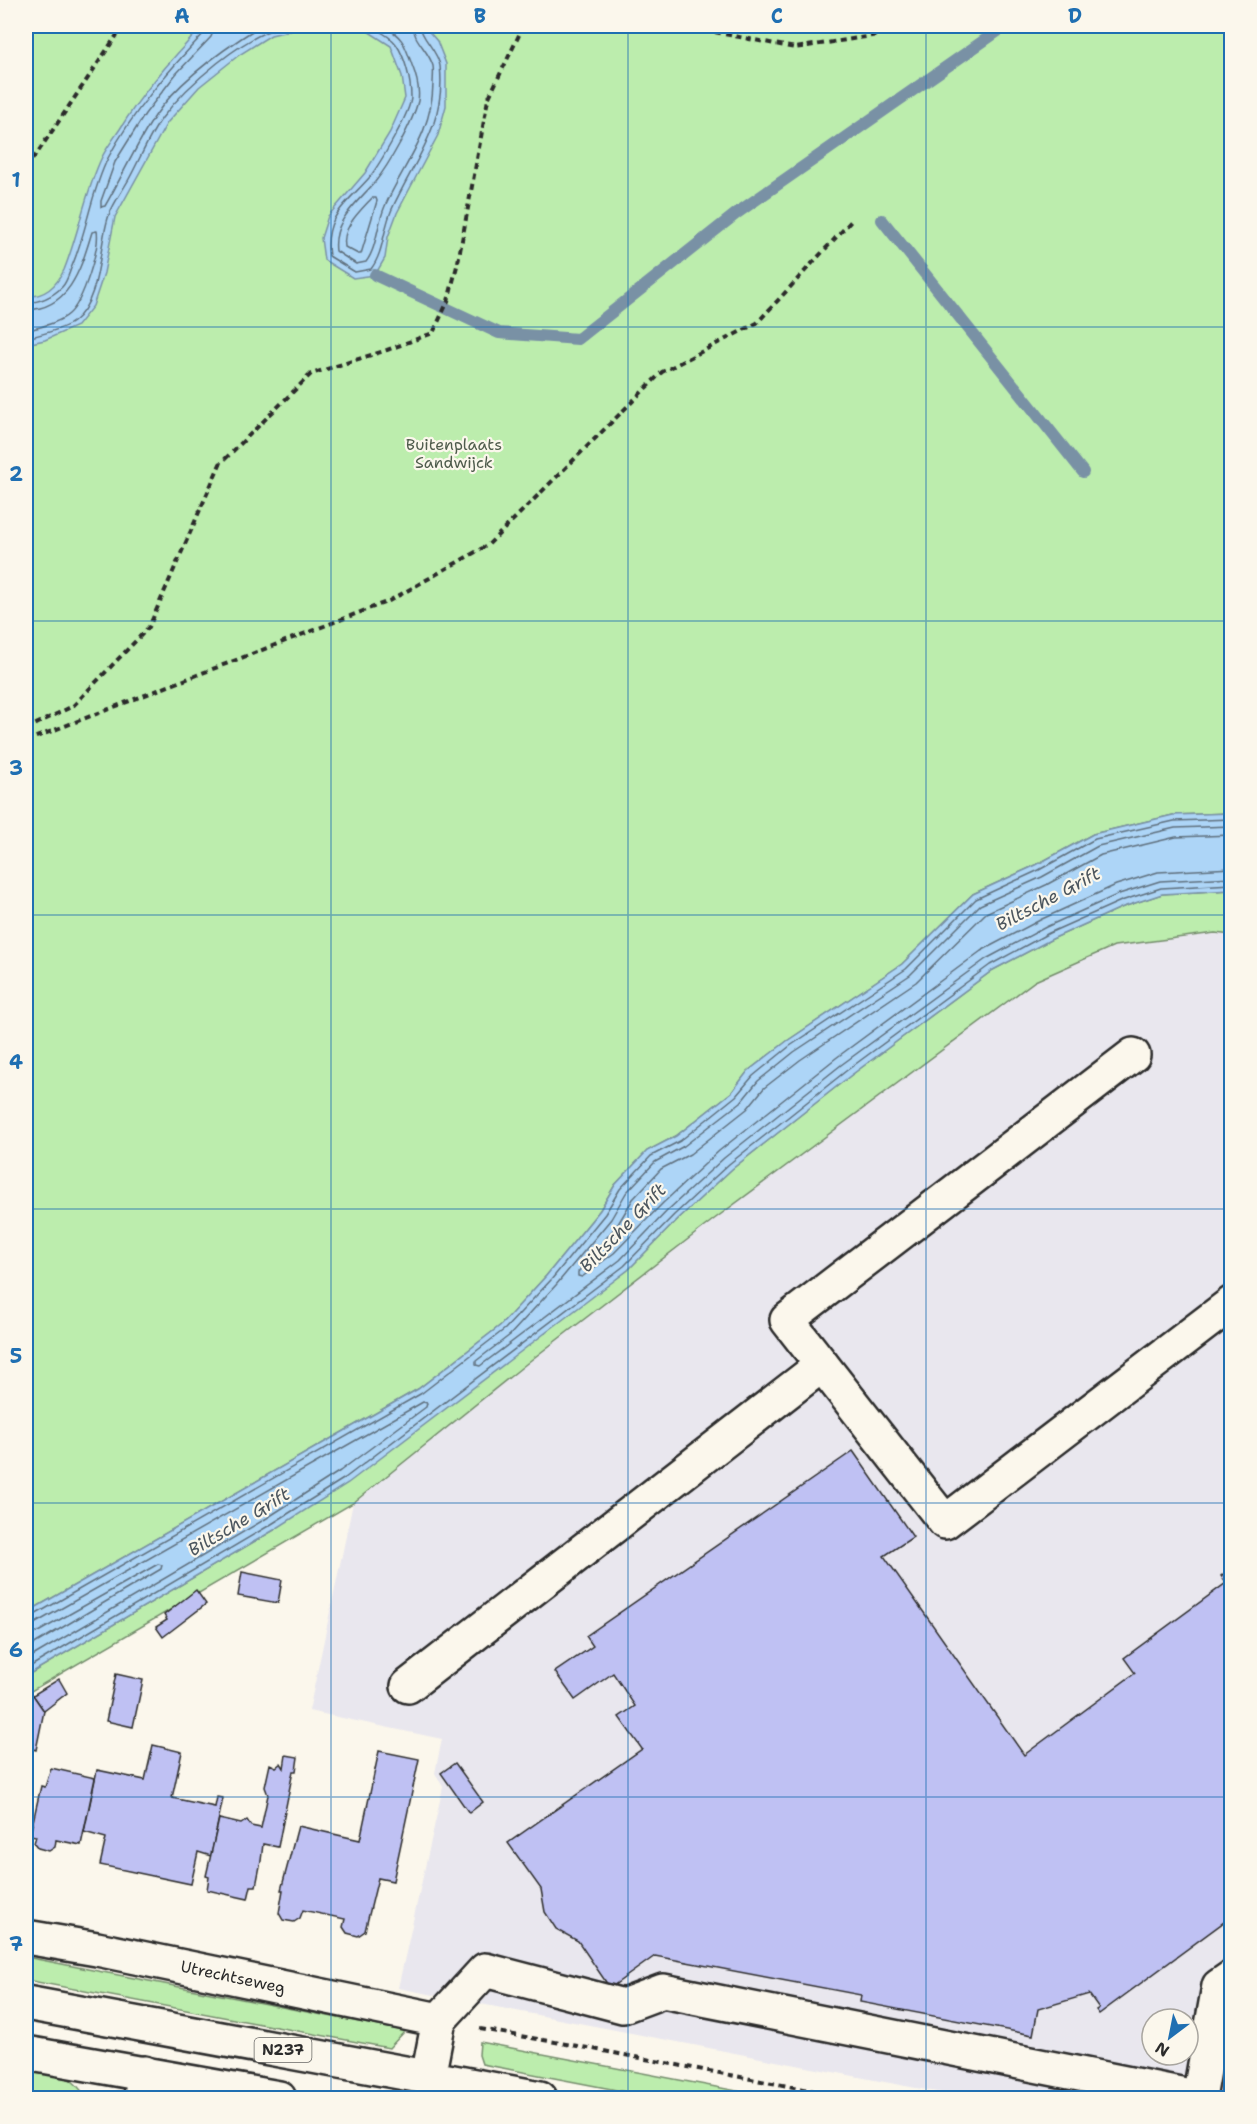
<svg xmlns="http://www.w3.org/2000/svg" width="1257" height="2124" font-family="'Shantell Sans',sans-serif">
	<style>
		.built { fill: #e9e7ee; fill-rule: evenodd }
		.green { fill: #bcedad; stroke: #748c6c; stroke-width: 1.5 }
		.water { fill: #add5f7; stroke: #7991a5; stroke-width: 1.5 }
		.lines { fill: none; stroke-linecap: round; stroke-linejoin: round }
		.shore { stroke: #5f6f7d; stroke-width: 1.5 }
		.stream { stroke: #7991a5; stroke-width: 12 }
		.building { fill: #bfc1f3; stroke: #2b2b2b; stroke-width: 1.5 }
		.minor-casing { stroke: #2b2b2b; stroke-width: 38 }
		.major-casing { stroke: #2b2b2b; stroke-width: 38 }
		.path { stroke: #2b2b2b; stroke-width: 4; stroke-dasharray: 6 4.5; stroke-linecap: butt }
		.minor { stroke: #fbf7ec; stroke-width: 33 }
		.major { stroke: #fbf7ec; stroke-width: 33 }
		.grid { fill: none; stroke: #1f6fb2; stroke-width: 1.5; stroke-opacity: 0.55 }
		.labels { text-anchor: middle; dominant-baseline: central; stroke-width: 4.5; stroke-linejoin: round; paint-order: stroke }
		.shield { fill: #fbf7ec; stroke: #696865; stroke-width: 1.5 }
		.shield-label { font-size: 15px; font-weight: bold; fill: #2b2b2b }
		.park-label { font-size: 16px; fill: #4f5c4c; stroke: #fbf7ec }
		.street-label { font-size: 16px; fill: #2b2b2b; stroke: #fbf7ec }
		.water-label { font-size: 18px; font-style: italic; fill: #4c565e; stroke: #fbf7ec }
		.neatline { fill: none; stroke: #1f6fb2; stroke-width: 2 }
		.grid-label { font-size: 20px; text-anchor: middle; font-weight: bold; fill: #1f6fb2 }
	</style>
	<rect width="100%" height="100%" fill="#fbf7ec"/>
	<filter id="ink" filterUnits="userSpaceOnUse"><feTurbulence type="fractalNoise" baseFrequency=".0167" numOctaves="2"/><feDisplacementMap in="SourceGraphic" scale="12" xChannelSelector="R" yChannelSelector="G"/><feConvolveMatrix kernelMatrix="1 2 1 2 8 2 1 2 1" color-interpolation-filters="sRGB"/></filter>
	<g filter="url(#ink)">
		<path class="built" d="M1215,933l16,2v1163h-263l-570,-110 45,-201 -8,-14 7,-34 -133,-28 44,-208 178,-143 182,-140 322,-239 79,-35zM1152,2019h36v36h-36z"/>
		<g class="green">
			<polygon points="26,26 1232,26 1231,813 1173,815 1093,834 1036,865 973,894 902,964 787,1041 748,1071 732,1092 676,1136 647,1151 615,1185 600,1210 546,1276 501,1325 418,1389 26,1613"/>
			<polygon points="1231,890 1231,935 1215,933 1114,946 1035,981 713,1220 531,1360 353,1503 26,1694 26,1676 274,1530 628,1270 678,1219 732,1169 850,1076 993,970 1052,939 1123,907 1162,894"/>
			<polygon points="26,1957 405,2031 389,2048 26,1980"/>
			<polygon points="480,2042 774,2098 658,2098 482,2064 479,2055"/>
			<path d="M26,2068c27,5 45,3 60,30l-60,-1z"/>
		</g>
		<g class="water">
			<path d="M203,26h108l-40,9 -32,20 -40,32 -32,36 -52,94 -11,56 -11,33 -16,20 -32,14 -19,4v-47c19,-1 30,-10 38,-27 15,-37 21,-78 38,-113 5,-10 12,-19 18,-28 23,-38 52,-71 83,-103z"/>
			<polygon points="355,26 424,26 437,41 446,64 446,106 438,135 397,213 388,237 385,258 375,275 353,278 324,260 321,238 328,216 365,173 390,132 405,98 402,76 391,46 360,26"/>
			<polygon points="1231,813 1231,890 1162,894 1123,907 1052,939 993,970 850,1076 732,1169 678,1219 628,1270 348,1483 274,1530 26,1676 26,1613 418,1389 501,1325 546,1276 600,1210 615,1185 647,1151 676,1136 732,1092 748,1071 787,1041 902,964 973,894 1036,865 1093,834 1173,815"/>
		</g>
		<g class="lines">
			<g class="shore">
				<path d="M215,26l-4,11 -35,37 -31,40 -30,48 -14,39v6l4,-1c17,-29 31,-61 50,-90 23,-35 70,-68 105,-90"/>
				<path d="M370,26c7,4 21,10 26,18 9,13 15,36 15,53 0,15 -32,68 -42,81 -23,26 -46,39 -40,78l26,16 16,-3c13,-17 12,-40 21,-60 22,-48 55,-86 48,-143 -2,-15 -19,-28 -20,-40"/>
				<path d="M384,26c20,12 20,17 28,39 4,10 8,25 6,36 -5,21 -29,64 -43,81 -18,21 -43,39 -39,69l20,13 10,-2c11,-14 11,-38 19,-56 19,-43 47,-72 48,-122 0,-5 1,-12 0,-18 -4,-15 -20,-26 -20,-40"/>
				<path d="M372,198h4l1,3 -16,53h-3l-13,-7c-4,-19 15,-36 27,-49z"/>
				<path d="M26,303c14,-1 26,-6 36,-16 5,-5 7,-14 10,-21 15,-35 19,-74 36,-108 25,-47 61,-88 97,-126l2,-6"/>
				<path d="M26,310c44,-1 55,-42 66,-78l5,-1c3,17 -14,71 -28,83 -10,9 -30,13 -43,17"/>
				<path d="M26,338c13,-3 36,-8 47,-16 29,-22 25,-76 36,-107 5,-13 14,-25 20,-36 11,-20 20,-43 33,-61 25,-33 82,-83 122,-92"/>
				<polyline points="1232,826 1175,828 1098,846 1042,877 980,905 910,975 794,1052 758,1081 741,1102 684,1146 655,1162 626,1193 611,1219 556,1285 510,1335 476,1361 476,1365 480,1366 620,1260 669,1209 724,1158 841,1065 986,959 1046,927 1119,894 1160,881 1232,877"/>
				<polyline points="1232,835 1176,837 1101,855 1046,885 986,913 916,982 800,1060 764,1088 747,1109 690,1154 661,1169 633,1199 618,1224 578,1272 578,1276 582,1277 614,1253 663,1203 719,1151 836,1058 981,951 1042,919 1116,885 1158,872 1232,868"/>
				<polyline points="26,1618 31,1617 422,1393 505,1329 551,1280 605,1214 620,1189 651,1156 680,1141 736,1096 753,1076 790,1046 906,969 976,899 1039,870 1095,839 1174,821 1232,819"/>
				<polyline points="26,1626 34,1624 423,1402 427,1403 426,1407 340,1471 267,1518 26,1660"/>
				<polyline points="26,1635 38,1632 158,1564 162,1565 161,1569 26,1649"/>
				<polyline points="26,1669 270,1525 345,1478 624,1266 674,1215 729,1164 846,1071 990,965 1049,933 1121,901 1161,888 1232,884"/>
			</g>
			<g class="stream">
				<polyline points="882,220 1083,472"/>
				<polyline points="375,275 499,333 578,339 737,213 1005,26"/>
			</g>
		</g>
		<g class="building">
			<polygon points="853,1451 913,1537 884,1556 1024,1755 1135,1673 1124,1658 1226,1583 1221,1576 1232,1567 1232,1916 1099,2014 1096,2010 1099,2008 1089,1994 1038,2009 1033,2035 860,2002 861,1995 655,1956 610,1988 578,1941 556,1929 545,1912 541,1889 508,1843 642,1749 619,1717 635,1706 613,1673 575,1700 555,1672 593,1646 586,1636"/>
			<polygon points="242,1572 282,1580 278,1603 238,1596"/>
			<polygon points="196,1590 206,1604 163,1637 156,1627 167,1620 164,1615"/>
			<polygon points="116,1674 143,1680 133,1727 106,1721"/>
			<polygon points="59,1679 67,1693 44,1711 33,1695"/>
			<polygon points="33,1695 44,1711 36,1750 26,1747 26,1699"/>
			<polygon points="153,1745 182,1752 172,1798 215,1807 217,1797 223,1798 211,1856 198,1852 191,1884 100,1865 106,1838 84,1832 97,1770 145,1780"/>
			<polygon points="379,1751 419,1759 393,1881 378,1878 365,1931 358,1936 347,1933 343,1927 345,1919 303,1910 300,1918 294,1922 283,1920 279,1913 283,1890 281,1890 298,1826 360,1840"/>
			<polygon points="286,1755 298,1757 296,1771 293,1771 278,1847 263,1844 261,1861 256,1886 251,1886 248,1899 207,1890 209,1877 206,1876 219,1819 241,1824 247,1820 251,1826 261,1828 268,1795 265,1787 270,1764 276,1767 281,1763 284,1768"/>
			<polygon points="455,1763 483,1802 469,1813 441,1773"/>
			<polygon points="51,1768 95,1778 81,1845 56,1840 55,1847 49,1851 38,1848 34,1843 36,1836 30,1835 41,1786 45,1787"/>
		</g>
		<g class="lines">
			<defs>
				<g id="minor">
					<polyline points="1133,1055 787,1320 945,1522 1232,1303"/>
					<polyline points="408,1686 822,1365"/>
					<polyline points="26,1937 97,1949 439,2020"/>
					<polyline points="439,2020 485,1970 623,2006 663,1991 1200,2098"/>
					<polyline points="428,2077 439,2020"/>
					<polyline points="141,2098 144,2073"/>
					<polyline points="1199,2098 1219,1986 1232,1977"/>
				</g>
				<g id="major">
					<polyline points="26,2003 540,2098"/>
					<polyline points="26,2053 279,2098"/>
				</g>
			</defs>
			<use href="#minor" class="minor-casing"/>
			<use href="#major" class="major-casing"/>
			<g class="path">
				<polyline points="684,26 795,48 878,35 878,26"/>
				<polyline points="26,168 40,149 123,26"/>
				<polyline points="26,729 73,706 149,627 220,464 311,374 387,350 433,333 448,301 458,262 488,99 522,29 532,26"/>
				<polyline points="26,741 389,601 488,545 662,372 757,323 853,219"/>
				<polyline points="480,2029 572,2045 851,2098"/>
			</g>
			<use href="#minor" class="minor"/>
			<use href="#major" class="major"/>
		</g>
	</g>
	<path class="grid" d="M331,26v2072M628,26v2072M926,26v2072M26,327h1206M26,621h1206M26,915h1206M26,1209h1206M26,1503h1206M26,1797h1206"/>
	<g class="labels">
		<rect class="shield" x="254.5" y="2038" width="57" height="24" rx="4.5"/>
		<g class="shield-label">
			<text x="283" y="2050">N237</text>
		</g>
		<g class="park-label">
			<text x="454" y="444">Buitenplaats<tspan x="454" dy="18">Sandwijck</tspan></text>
		</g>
		<g class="street-label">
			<text transform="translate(233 1977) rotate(12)">Utrechtseweg</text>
		</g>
		<g class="water-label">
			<text transform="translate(1048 899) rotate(-28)">Biltsche Grift</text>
			<text transform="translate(623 1228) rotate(-46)">Biltsche Grift</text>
			<text transform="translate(239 1522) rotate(-31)">Biltsche Grift</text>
		</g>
	</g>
	<rect width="1257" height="2124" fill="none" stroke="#fbf7ec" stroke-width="66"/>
	<g transform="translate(1170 2037) rotate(212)"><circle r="28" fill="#fbf7ec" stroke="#a8a59f" stroke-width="1.5"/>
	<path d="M0-4.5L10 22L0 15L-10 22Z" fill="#1f6fb2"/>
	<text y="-9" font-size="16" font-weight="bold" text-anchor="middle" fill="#2b2b2b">N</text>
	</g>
	<rect x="33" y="33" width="1191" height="2058" class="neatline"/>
	<g class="grid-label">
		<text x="182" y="23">A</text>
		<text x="480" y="23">B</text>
		<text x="777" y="23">C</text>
		<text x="1075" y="23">D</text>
		<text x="16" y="187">1</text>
		<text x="16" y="481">2</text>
		<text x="16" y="775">3</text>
		<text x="16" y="1069">4</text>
		<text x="16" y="1363">5</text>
		<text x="16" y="1657">6</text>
		<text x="16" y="1951">7</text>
	</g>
</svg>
